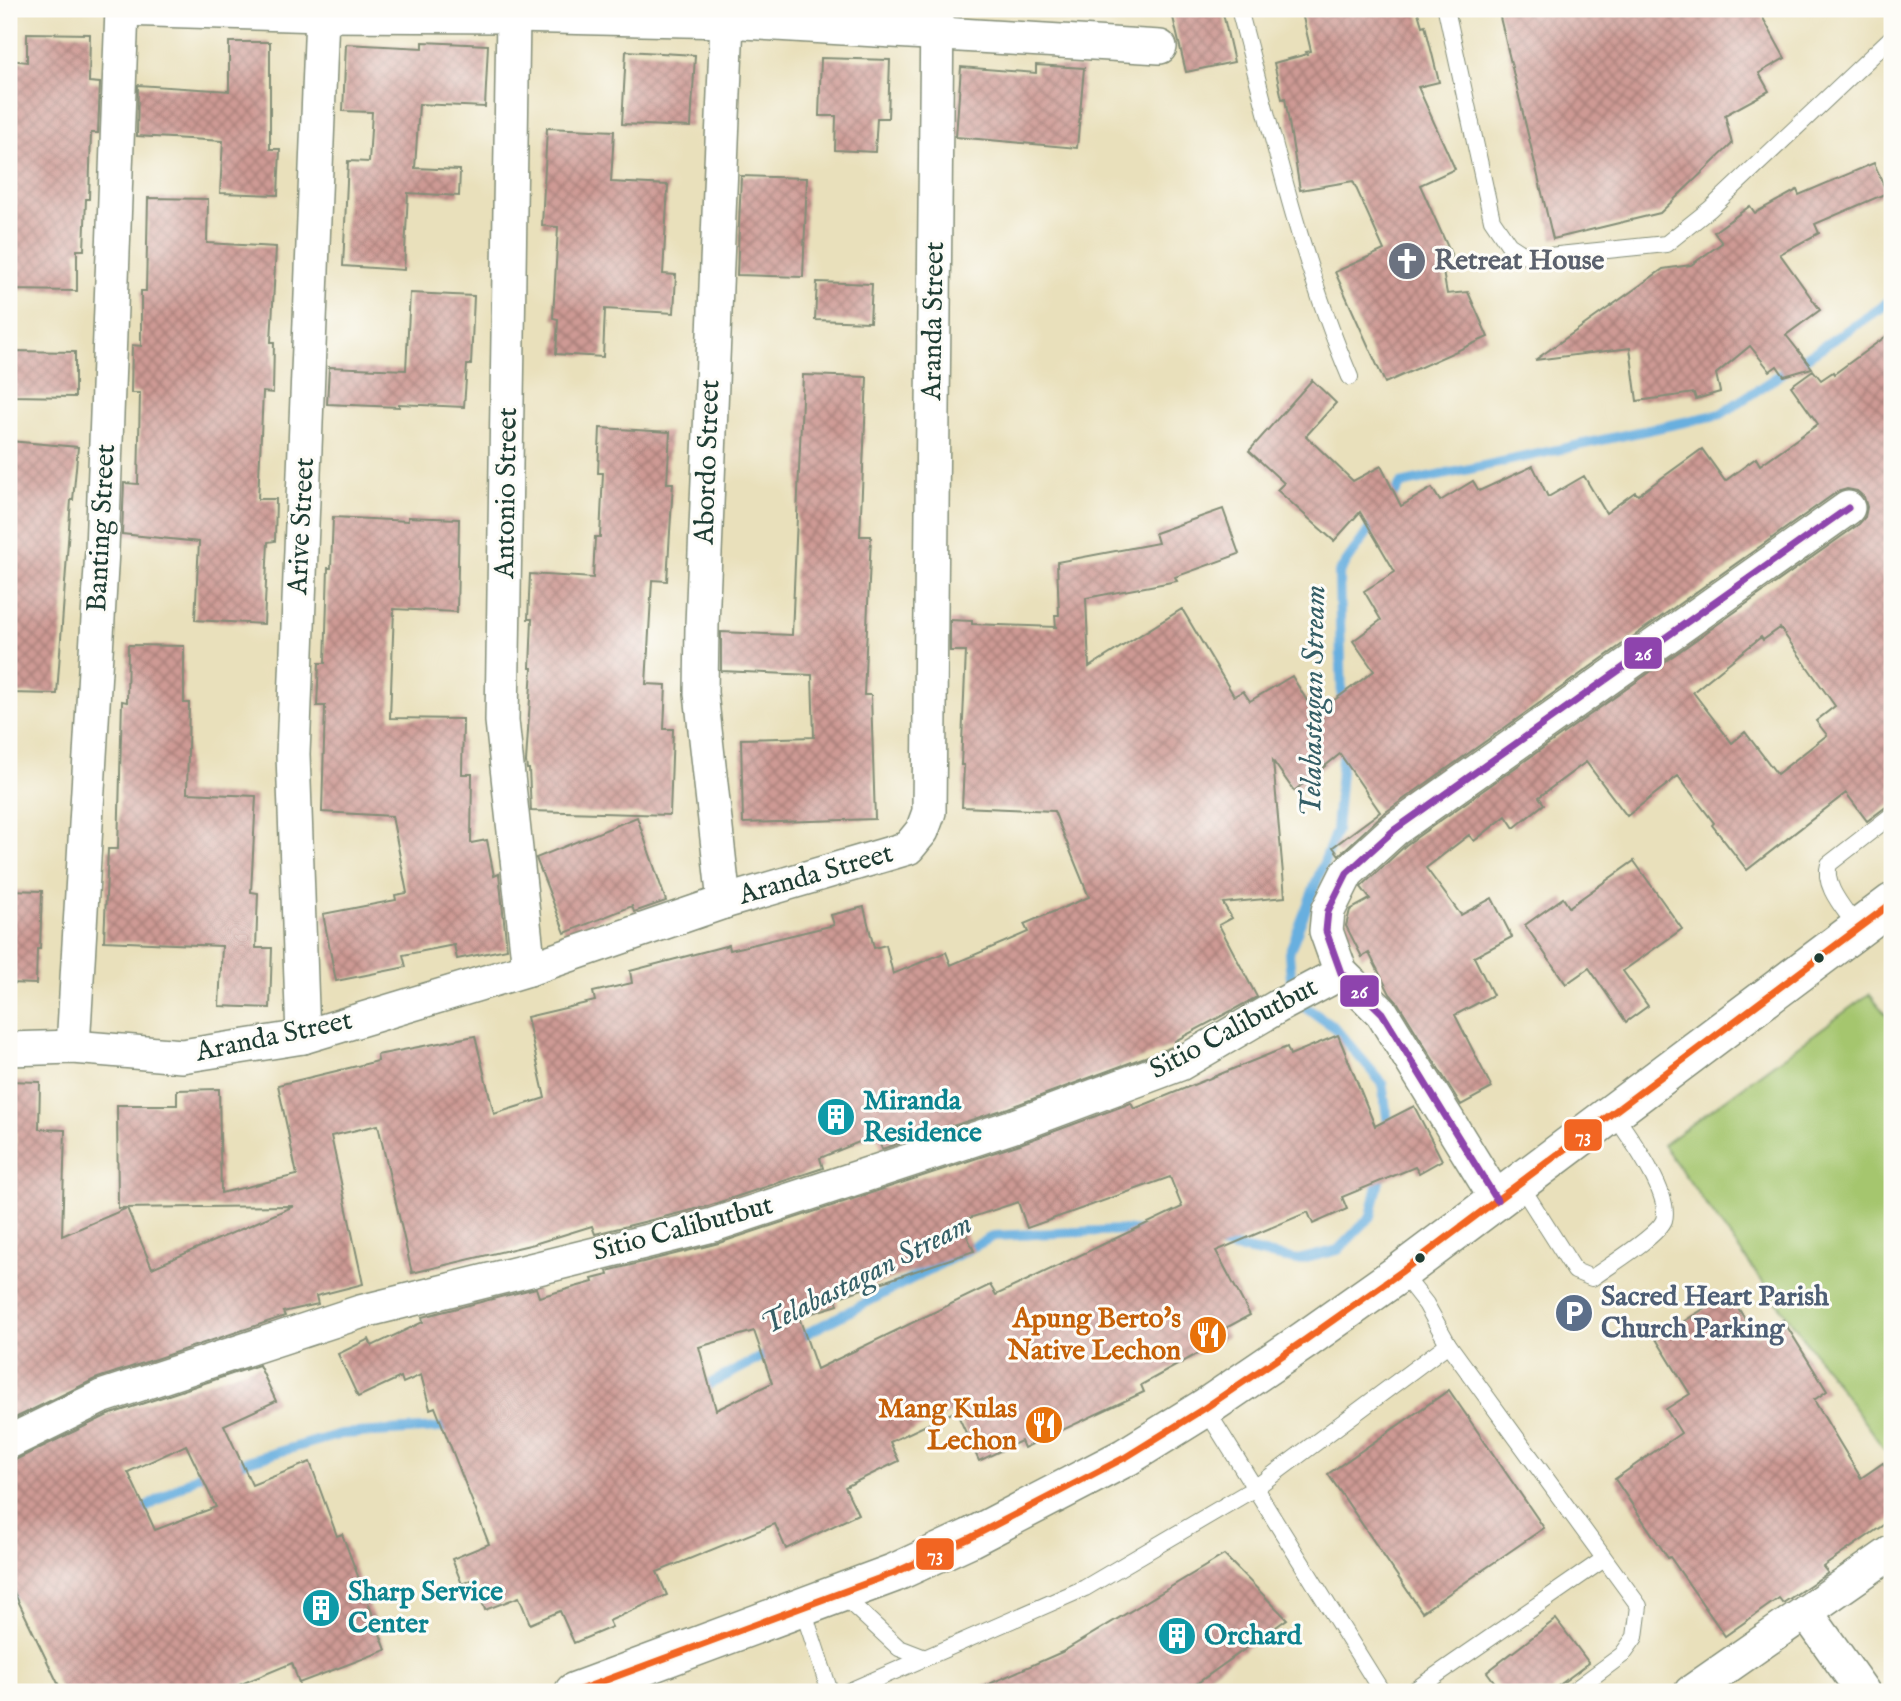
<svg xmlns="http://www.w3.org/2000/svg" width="1901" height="1701" font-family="'IM FELL English',serif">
<defs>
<pattern id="building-cross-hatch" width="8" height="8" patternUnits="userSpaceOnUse" patternTransform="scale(1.75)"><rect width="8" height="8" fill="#ce9a94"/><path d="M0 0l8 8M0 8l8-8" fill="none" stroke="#a77f7a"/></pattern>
</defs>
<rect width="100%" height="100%" fill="#fdfcf7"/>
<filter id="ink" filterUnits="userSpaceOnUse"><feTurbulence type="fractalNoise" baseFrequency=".0143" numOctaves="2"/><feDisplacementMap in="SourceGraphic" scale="14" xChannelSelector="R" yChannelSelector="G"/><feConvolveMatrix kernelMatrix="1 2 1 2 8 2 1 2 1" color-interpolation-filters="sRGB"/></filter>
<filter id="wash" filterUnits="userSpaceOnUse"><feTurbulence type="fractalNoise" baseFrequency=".00686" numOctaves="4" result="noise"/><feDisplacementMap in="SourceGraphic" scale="28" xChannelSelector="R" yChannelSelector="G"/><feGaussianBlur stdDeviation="1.57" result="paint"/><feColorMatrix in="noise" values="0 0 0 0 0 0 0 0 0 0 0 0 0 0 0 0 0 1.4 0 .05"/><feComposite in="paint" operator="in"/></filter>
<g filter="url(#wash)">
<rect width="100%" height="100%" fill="#e9e0bb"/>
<path fill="#a5c66e" stroke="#628251" stroke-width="2" d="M1869,994L1892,1022V1460L1663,1145Z"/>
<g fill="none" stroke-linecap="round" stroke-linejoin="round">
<g stroke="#68afdf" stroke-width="10">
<path d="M1389,502L1401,484L1721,414L1881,308L1892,298"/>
<path d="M1342,707L1339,573L1376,520"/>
<path d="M1292,991L1289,953L1336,831L1343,746"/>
<path d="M1299,1003L1333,1026L1382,1083L1389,1130"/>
<path d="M1214,1244L1298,1260L1338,1250L1371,1216L1381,1172"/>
<path d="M796,1339L994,1236L1122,1230L1144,1232"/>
<path d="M700,1389L773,1351"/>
<path d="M230,1466L341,1434L455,1427"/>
<path d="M134,1515L199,1475L212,1471"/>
<path d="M9,1597L24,1586"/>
</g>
</g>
<g id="blocks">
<g fill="url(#building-cross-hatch)" fill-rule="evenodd">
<path d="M1171,9H1222L1234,62L1186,72Z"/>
<path d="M1301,9H1417L1422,26L1425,25L1439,82L1418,87L1455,169L1420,185L1455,263L1442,266L1447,294L1468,292L1488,337L1385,383L1335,272L1384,250L1353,181L1300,190L1285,98L1282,99L1274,63L1307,54L1306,52L1311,51Z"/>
<path d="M1498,9H1758L1785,58L1759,73L1769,91L1725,115L1732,144L1660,213L1553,239Z"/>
<path d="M27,33L90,34L89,82L100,83L98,133H91L89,199H86L84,250H77V291L9,290V60L27,62Z"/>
<path d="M229,42H270V149H280L278,195L220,193L223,141L137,136L138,85L229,91Z"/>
<path d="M423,42L488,45L485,107L419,104L415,168L460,170L459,196L408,193L404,270L343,266L348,161L369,162L372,112L343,111L346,44L423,48Z"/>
<path d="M626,51L695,55L691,127L622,124Z"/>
<path d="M821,58L890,60L888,118H877L875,152L835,150L836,116H819Z"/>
<path d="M1036,65L1084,68L1077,148L956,137L961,67L1036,73Z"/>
<path d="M547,128L614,131L611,182L668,185L663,274L676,275L674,313L605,309L603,357L556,354L558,319L553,318L558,227L542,226Z"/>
<path d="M1874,163L1887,193L1815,224L1819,233L1780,254L1820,310L1786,335L1812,368L1784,376L1777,366L1770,371L1750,346L1716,374L1720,392L1696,399L1694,393L1637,401L1630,348L1535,360L1663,269L1691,265L1722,243L1714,232L1750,206L1755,213L1797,190L1799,195Z"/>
<path d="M741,176L807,178L803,277L737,275Z"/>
<path d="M148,198L208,199L207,243L276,247L271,342H274L273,393L263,392L258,499H276L275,541L268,542L264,624L195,620L199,542L122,534L124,483L138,484L140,393H131L132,345L141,346V291H146Z"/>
<path d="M817,282L872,284L870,322L815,320Z"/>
<path d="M410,293L474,296L471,365H467L464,407L399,404V407L327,404L329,367L406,370Z"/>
<path d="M1892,332V805L1886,807L1867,821L1846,793L1747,870L1712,825L1714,823L1678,776L1627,816L1586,762L1539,797L1544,804L1514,828L1506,816L1474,841L1469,835L1426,868L1461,915L1492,898L1512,937L1474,957L1493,995L1455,1015L1492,1088L1461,1105L1398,1003L1390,994L1369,953L1362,957L1346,926L1350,910L1370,899L1361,887L1363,885L1406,845L1859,524L1865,517L1867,507L1864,497L1857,491L1847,489L1837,492L1383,814L1339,855L1333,847L1380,812L1340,754L1294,791L1273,761L1285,897L1223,903L1232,918L1219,925L1257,997L1175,1041L1176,1044L1172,1047L1008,1108L882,1149L876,1135L820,1158L823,1168L708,1206L595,1234L592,1226L534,1244L412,1273L378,1125L331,1136L363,1284L316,1296L318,1304L283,1312L285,1316L95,1379L9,1421V1312L16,1131H9V1081L40,1082L39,1129L65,1130L62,1236L127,1208L152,1268L294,1206L118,1208L117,1105H177V1090L219,1089L221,1193L297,1175L278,1085L378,1061L377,1055L475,1036L494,1114L545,1098L527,1017L595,1001L593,992L632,983L630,971L729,945L730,950L834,925L831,915L864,907L874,948L886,945L893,974L946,952L951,965L1028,932L1024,924L1089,897L1054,811L962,807L964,765H961L966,651H950V620L972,621V624L1056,627L1055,615H1059L1057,562L1158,543L1155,533L1223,509L1239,554L1175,577L1177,581L1086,598L1089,667L1182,609L1234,696L1243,691L1250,701L1292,676L1315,714L1374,671L1353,641L1381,620L1364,591L1395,572L1360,512L1334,541L1277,490L1284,483L1249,451L1312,380L1336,403L1306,436L1353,481L1381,466L1401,506L1432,488L1440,501L1473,481L1479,491L1533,466L1548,497L1584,476L1606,513L1635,492L1638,495L1702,449L1725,481L1756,458L1760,465L1818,424L1791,386L1813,370L1821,380L1833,372L1834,374ZM1780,628L1835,706L1816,721L1827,735L1777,774L1745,732L1732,743L1693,692L1761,637L1763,640Z"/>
<path d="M9,351L75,352V397L9,396Z"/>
<path d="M803,375L867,377L860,536H871L864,695H871L875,819L743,823L741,739L814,737L812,675L721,671V632L792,635Z"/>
<path d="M600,428L670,432L667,483H673L667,581L652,580L646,684L666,685L664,729H673L670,815L531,811L529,769H527L526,762L532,668H530L532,619H528L530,574L593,578L595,537H600L603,473H598Z"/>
<path d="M9,441L78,447L73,500H71L57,694L9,693Z"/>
<path d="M333,517L408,521V517L459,519L457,612L394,609L390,718L463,719L462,774H472L471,843L487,840L494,876L499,874L507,949L457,959L454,945L403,955L406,967L336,981L323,914L396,900L395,895L407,893L392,816L322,812L325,706H317L319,663H325L328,568H331Z"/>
<path d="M128,645L184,646V703H189L187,793L256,796L251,892L258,893L256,948H272L270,1008L219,1006L222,946L104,941L108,849H118L122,701L127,702Z"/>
<path d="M637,817L666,901L634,912L632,906L565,933L536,858Z"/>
<path d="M1634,861L1682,929L1623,971L1648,1006L1626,1022L1589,968L1566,984L1525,925L1563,898L1569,907Z"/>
<path d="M9,890L42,891L40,949H37L36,984L9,983Z"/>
<path d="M1338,1035L1375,1126L1414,1106L1442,1160L1419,1173L1415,1167L1342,1197L1347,1209L1313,1224L1308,1212L1216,1251L1250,1315L1224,1329L1228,1337L1141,1385L1144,1392L1024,1448L1021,1441L979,1461L956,1411L890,1442L899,1461L845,1487L858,1514L786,1549L775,1524L657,1572L667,1595L609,1621L612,1627L574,1643L560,1611L530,1624L519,1597L485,1610L474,1579L462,1584L452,1559L489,1544L435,1407L430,1409L421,1375L403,1383L401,1377L358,1397L338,1354L369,1339L372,1346L423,1322L422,1317L536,1288L539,1297L593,1282L592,1279L608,1275L607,1271L719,1243L1020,1144L1131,1103L1134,1109L1287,1047L1290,1055ZM1170,1177L1182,1207L996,1295L990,1285L817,1369L799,1317L838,1305L836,1298L974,1251L960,1221L1018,1202L1027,1228ZM754,1331L772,1383L716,1410L699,1347Z"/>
<path d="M1729,1293L1756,1337L1783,1320L1827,1391L1814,1400L1861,1478L1883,1463L1892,1477V1519L1823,1567L1828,1573L1783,1603L1779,1598L1725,1636L1670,1557L1668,1558L1615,1479L1681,1433L1666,1409L1690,1394L1656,1339Z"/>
<path d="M259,1365L276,1401L224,1425L252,1485L310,1462L337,1536L342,1534L386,1650L299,1683L292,1663L222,1692H62L9,1582V1461L17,1459L108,1415ZM186,1445L216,1507L155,1530L128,1472Z"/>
<path d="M1449,1390L1544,1528L1422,1612L1328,1474Z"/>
<path d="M1224,1555L1287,1619L1185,1692H971L1062,1652Z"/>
<path d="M1556,1619L1589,1663L1550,1692H1502L1487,1672Z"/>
</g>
</g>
</g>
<g filter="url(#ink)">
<use href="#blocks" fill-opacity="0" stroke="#848e78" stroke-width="2"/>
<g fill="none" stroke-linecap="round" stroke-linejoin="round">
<defs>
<g id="service">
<path d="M1239,9C1272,132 1300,259 1350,377"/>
<path d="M1446,9L1492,220L1509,245L1529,258L1666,244L1710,209L1892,37"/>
<path d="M1858,929C1846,910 1822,887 1829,864L1892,815"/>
<path d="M1519,1183L1575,1271L1592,1278C1607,1267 1658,1236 1664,1220C1672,1194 1628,1135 1613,1113"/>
<path d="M1401,1272L1426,1304L1448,1344L1639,1606L1635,1637L1622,1655L1572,1692"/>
<path d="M1205,1408L1382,1692"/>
<path d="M842,1595L899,1648L925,1658"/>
<path d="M802,1607L830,1692"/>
<path d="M847,1692L1085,1588L1255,1488L1448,1344"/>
<path d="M1412,1692L1604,1559"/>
</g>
<g id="minor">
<path d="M120,9L322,15L513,16L727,21L1160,47"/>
<path d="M513,16L502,721L529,969"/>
<path d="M724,902L701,693L702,625L727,21"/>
<path d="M303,1037L293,754L322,15"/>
<path d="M73,1047L102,550L122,9"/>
<path d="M9,1049L73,1047L182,1056L303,1037L529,969L724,902L908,848L922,831L929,812L937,9"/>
<path d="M1497,1200L1382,1013L1341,973L1326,931L1328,911L1347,873L1394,830L1848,508"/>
<path d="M9,1442L101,1397L360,1312L713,1225L1014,1126L1180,1064L1277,1007L1341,973"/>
<path d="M1806,1612L1863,1692"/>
<path d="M1691,1692L1892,1552"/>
</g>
<path id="trunk" d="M574,1692L894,1573L970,1538L1126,1457L1205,1408L1305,1340L1401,1272L1892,903"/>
</defs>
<use href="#service" stroke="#848e78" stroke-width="18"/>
<use href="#minor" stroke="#848e78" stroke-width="36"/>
<use href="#trunk" stroke="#848e78" stroke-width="41"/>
<use href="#service" stroke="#fff" stroke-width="16"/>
<use href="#minor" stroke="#fff" stroke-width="33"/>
<use href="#trunk" stroke="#fff" stroke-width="38"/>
<defs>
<path id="bus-1" d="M574,1692L894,1573L970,1538L1126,1457L1205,1408L1305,1340L1401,1272L1892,903"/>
<path id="bus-2" d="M1497,1200L1382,1013L1341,973L1326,931L1328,911L1347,873L1394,830L1848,508"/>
</defs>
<use href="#bus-1" stroke="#fdfcf7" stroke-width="12"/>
<use href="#bus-2" stroke="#fdfcf7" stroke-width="12"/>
<use href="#bus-1" stroke="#f26522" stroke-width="7"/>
<use href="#bus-2" stroke="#8e44ad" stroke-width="7"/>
</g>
</g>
<defs>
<symbol id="church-disc" viewBox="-11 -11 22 22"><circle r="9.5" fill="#6b7280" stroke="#fdfcf7"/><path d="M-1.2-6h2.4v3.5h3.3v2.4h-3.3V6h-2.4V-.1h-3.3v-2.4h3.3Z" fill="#fff"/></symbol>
<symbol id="building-disc" viewBox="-11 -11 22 22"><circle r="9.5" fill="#0f9aa8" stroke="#fdfcf7"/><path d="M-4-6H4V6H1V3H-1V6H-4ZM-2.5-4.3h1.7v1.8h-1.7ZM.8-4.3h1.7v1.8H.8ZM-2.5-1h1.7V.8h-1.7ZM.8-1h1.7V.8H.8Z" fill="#fff"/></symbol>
<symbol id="parking-disc" viewBox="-11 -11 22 22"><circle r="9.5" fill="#5c6f8a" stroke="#fdfcf7"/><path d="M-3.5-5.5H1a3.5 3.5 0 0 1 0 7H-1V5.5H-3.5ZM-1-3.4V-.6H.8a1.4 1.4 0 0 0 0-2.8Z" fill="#fff"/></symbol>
<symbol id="restaurant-disc" viewBox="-11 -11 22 22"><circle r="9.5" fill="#e8710a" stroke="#fdfcf7"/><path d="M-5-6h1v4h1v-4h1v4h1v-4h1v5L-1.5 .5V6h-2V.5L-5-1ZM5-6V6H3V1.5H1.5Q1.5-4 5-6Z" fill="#fff"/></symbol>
</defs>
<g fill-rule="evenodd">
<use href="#church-disc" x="1385" y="239" width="44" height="44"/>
<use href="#building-disc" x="814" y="1095" width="44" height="44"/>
<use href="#parking-disc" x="1552" y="1291" width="44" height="44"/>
<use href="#restaurant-disc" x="1186" y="1313" width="44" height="44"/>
<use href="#restaurant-disc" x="1022" y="1403" width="44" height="44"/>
<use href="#building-disc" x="299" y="1586" width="44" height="44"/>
<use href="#building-disc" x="1155" y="1614" width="44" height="44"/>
</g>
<g fill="#1f3d34" stroke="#fdfcf7" stroke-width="2.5">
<circle cx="1819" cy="958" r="6"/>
<circle cx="1420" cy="1258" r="6"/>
</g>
<g text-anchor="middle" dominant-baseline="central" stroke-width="6" stroke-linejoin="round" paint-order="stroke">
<g font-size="28" font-weight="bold" fill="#5b616d" stroke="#fdfcf7" text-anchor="start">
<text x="1434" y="261">Retreat House</text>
</g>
<g font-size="28" fill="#1f3d34" stroke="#fdfcf7">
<text transform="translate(934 321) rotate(-89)">Aranda Street</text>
<text transform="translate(708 462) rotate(-88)">Abordo Street</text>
<text transform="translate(507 493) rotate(-89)">Antonio Street</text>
<text transform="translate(302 526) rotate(-87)">Arive Street</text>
<text transform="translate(102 528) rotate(-87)">Banting Street</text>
<text transform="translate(816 875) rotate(-16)">Aranda Street</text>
<text transform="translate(1234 1029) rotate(-28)">Sitio Calibutbut</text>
<text transform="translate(274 1037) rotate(-12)">Aranda Street</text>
<text transform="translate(683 1229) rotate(-15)">Sitio Calibutbut</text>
</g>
<g font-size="28" font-weight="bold" fill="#0d838f" stroke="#fdfcf7" text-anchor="start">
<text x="863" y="1101">Miranda<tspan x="863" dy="32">Residence</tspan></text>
<text x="348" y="1592">Sharp Service<tspan x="348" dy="32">Center</tspan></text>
<text x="1204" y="1636">Orchard</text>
</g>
<g font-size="28" font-weight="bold" fill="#4e5e75" stroke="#fdfcf7" text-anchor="start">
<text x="1601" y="1297">Sacred Heart Parish<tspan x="1601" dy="32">Church Parking</tspan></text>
</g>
<g font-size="28" font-weight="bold" fill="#c56008" stroke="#fdfcf7" text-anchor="end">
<text x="1181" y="1319">Apung Berto's<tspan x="1181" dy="32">Native Lechon</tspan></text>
<text x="1017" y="1409">Mang Kulas<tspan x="1017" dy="32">Lechon</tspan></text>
</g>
<g font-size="30" font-style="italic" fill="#355f67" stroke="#fdfcf7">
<text transform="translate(1314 701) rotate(-89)">Telabastagan Stream</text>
<text transform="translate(867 1275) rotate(-27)">Telabastagan Stream</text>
</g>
</g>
<g stroke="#fdfcf7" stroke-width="2.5">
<rect x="1623" y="636" width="40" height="34" rx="7" fill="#8e44ad"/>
<rect x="1339" y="974" width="41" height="34" rx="7" fill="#8e44ad"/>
<rect x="1563" y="1118" width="40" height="34" rx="7" fill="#f26522"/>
<rect x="915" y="1537" width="40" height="34" rx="7" fill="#f26522"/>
</g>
<g font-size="19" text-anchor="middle" font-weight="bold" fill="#fff">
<text x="1643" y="660">26</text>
<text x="1359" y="998">26</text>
<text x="1583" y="1142">73</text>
<text x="935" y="1561">73</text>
</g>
<rect width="1901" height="1701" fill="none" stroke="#fdfcf7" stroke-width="35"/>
</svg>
